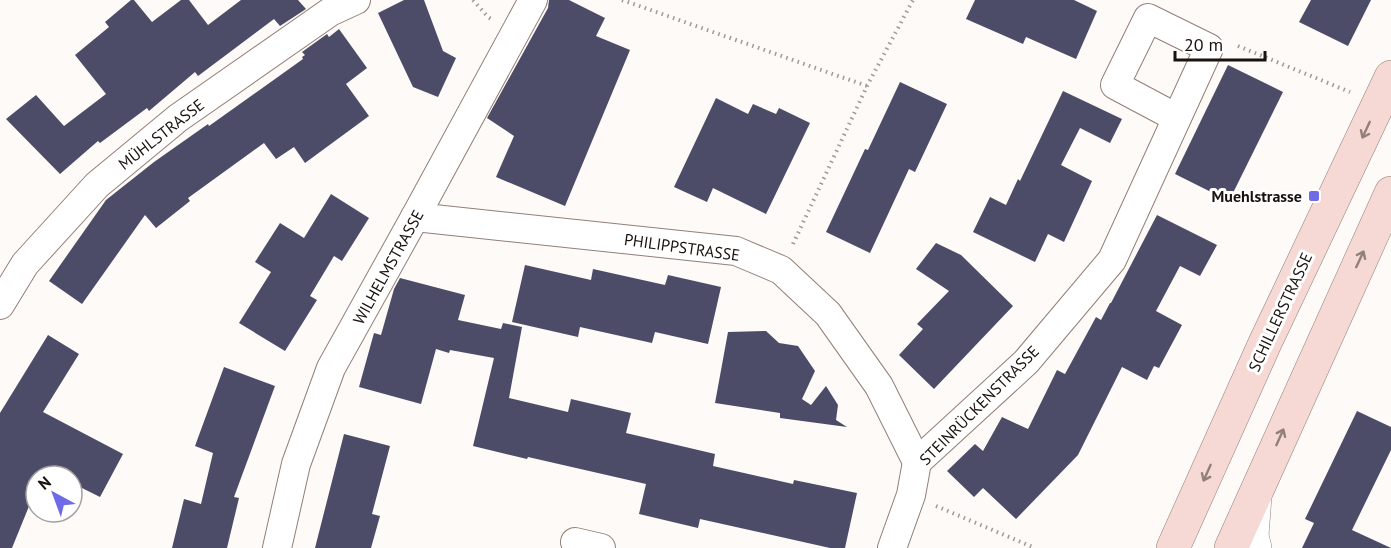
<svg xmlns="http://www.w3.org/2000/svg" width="1391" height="548" font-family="'PT Sans',sans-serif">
<rect width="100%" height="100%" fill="#fefaf8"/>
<g fill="#4c4c68">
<path d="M131,0H134L152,22L181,0H189L208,25L241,0H298L306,9L280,26L274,19L198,76L195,72L149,111L147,108L100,143L98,141L60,174L6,119L36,95L64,126L106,94L75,55L109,27L105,22Z"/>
<path d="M404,0H424L443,51L456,58L438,97L413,87L378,13Z"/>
<path d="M549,0H569L605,18L596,36L630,50L565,206L496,177L514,136L487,118L548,8Z"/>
<path d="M975,0H1074L1097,11L1076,59L1026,37L1023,44L966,19Z"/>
<path d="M1311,0H1371L1348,46L1299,22Z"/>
<path d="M339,29L367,68L346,84L369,116L305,163L294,147L276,159L264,143L188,198L190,201L156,228L145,215L82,304L49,281L106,200L154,162L208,124L209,126L303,59L302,57L305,55L302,52L327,34L329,37Z"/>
<path d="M1228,65L1283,92L1229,201L1175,174Z"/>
<path d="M900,82L947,104L915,172L909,169L870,253L826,232L865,149L868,150Z"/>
<path d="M1063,91L1122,119L1110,143L1080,128L1061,165L1092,181L1064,242L1048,234L1035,262L973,232L990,197L1006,205L1018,179L1020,181Z"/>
<path d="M716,98L748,114L753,104L776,114L779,108L810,123L766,214L713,188L707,202L674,187Z"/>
<path d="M331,194L369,218L342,261L334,256L310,296L317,300L285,351L239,323L271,272L255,262L280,223L304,238Z"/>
<path d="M1157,215L1217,245L1200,276L1180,266L1156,311L1182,325L1159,368L1154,366L1147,380L1122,367L1078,455L1016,519L983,488L974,497L947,471L975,444L983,451L1002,417L1028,429L1057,370L1065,374L1096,317L1101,320L1110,303H1111Z"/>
<path d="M936,243L961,255L1013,306L934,389L899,355L923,329L917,324L949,291L916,269Z"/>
<path d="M525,265L591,280L593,269L665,285L668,275L721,287L708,344L655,332L652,343L580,327L578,337L512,322Z"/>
<path d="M400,278L465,295L458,320L501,329L503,323L522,327L509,398L568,412L571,399L631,413L626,433L715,454L713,466L793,484L794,480L857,493L845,548H830L700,519L698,528L639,514L646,484L528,457L527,459L473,446L494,358L450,350L449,353L436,349L421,404L359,387L374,333L381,335L394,289Z"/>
<path d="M766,331L779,343L798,346L815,371L802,399L811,405L826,386L838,405L836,420L847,427L780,418V413L715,403L728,332Z"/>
<path d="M48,335L79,354L43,412L123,454L100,497L72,483V476H59L45,468L41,476H36V489L12,548H0V413Z"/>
<path d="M224,367L275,386L234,497L239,498L227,548H172L184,499L201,504L213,453L195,446Z"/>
<path d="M1357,411L1391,427V450L1352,530L1391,548H1302L1314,523L1305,519Z"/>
<path d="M344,434L390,446L372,514L380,516L371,548H315Z"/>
</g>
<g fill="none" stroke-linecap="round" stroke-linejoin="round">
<defs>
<g id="minor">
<path d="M415,217L736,251L781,270L828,314L879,386L917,462"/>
<path d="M0,305L25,264L97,185L178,118L330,12L356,0"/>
<path d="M575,542L601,548"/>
<path d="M277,548L296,464L331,368L415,217L533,0"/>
<path d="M892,548L911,495L917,462L1026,362L1112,260L1209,48L1148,18L1115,85L1177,118"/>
</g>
<path id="tertiary" d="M1255,548L1252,536L1255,496"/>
<g id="secondary">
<path d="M1173,548L1265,343L1391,77"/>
<path d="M1231,548L1391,193"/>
</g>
</defs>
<use href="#minor" stroke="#927f77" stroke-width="30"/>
<use href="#tertiary" stroke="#927f77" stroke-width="34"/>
<use href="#secondary" stroke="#927f77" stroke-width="34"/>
<g stroke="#9f9997" stroke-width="4" stroke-dasharray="1.5 4.5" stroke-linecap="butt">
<path d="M473,0L488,17L491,19"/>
<path d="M622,0L867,86"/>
<path d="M1238,46L1350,92"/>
<path d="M793,244L867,86L913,0"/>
<path d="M936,506L1035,548"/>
</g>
<use href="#minor" stroke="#fff" stroke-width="28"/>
<use href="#tertiary" stroke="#fff" stroke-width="33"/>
<use href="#secondary" stroke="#f6d9d4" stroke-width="33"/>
</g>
<defs><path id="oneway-shaft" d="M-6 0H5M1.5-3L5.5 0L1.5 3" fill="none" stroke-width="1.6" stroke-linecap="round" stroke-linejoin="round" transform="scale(1.5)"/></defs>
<g stroke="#937f7b">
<use href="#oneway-shaft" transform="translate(1366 130) rotate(115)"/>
<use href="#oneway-shaft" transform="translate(1360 259) rotate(-65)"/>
<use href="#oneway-shaft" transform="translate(1280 437) rotate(-66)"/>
<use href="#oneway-shaft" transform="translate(1207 473) rotate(114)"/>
</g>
<rect fill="#6f6ae5" stroke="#fff" stroke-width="2" x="1308" y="190" width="12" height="12" rx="3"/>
<g text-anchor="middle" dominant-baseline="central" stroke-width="6" stroke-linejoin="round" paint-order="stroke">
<g font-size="16" fill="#19120f" stroke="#fff">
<text transform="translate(161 134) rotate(-38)">MÜHLSTRASSE</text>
<text transform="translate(682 247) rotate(8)">PHILIPPSTRASSE</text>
<text transform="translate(388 267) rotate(-61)">WILHELMSTRASSE</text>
<text transform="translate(1280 312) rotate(-65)">SCHILLERSTRASSE</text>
<text transform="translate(979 405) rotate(-45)">STEINRÜCKENSTRASSE</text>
</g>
<g font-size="16" font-weight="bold" fill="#19120f" stroke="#fff" text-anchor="end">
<text x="1302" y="196">Muehlstrasse</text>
</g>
</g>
<g transform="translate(54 494) rotate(319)"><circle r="28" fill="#ffffff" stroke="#a3a09f" stroke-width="1.5"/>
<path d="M0-4.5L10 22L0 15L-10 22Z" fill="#6f6ae5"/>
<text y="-9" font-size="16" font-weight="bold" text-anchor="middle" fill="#19120f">N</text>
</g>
<path d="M1175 51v9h90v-9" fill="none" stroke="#19120f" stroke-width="3"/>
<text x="1184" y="51" font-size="18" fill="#19120f" stroke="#ffffff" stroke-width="4.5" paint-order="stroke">20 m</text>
</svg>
